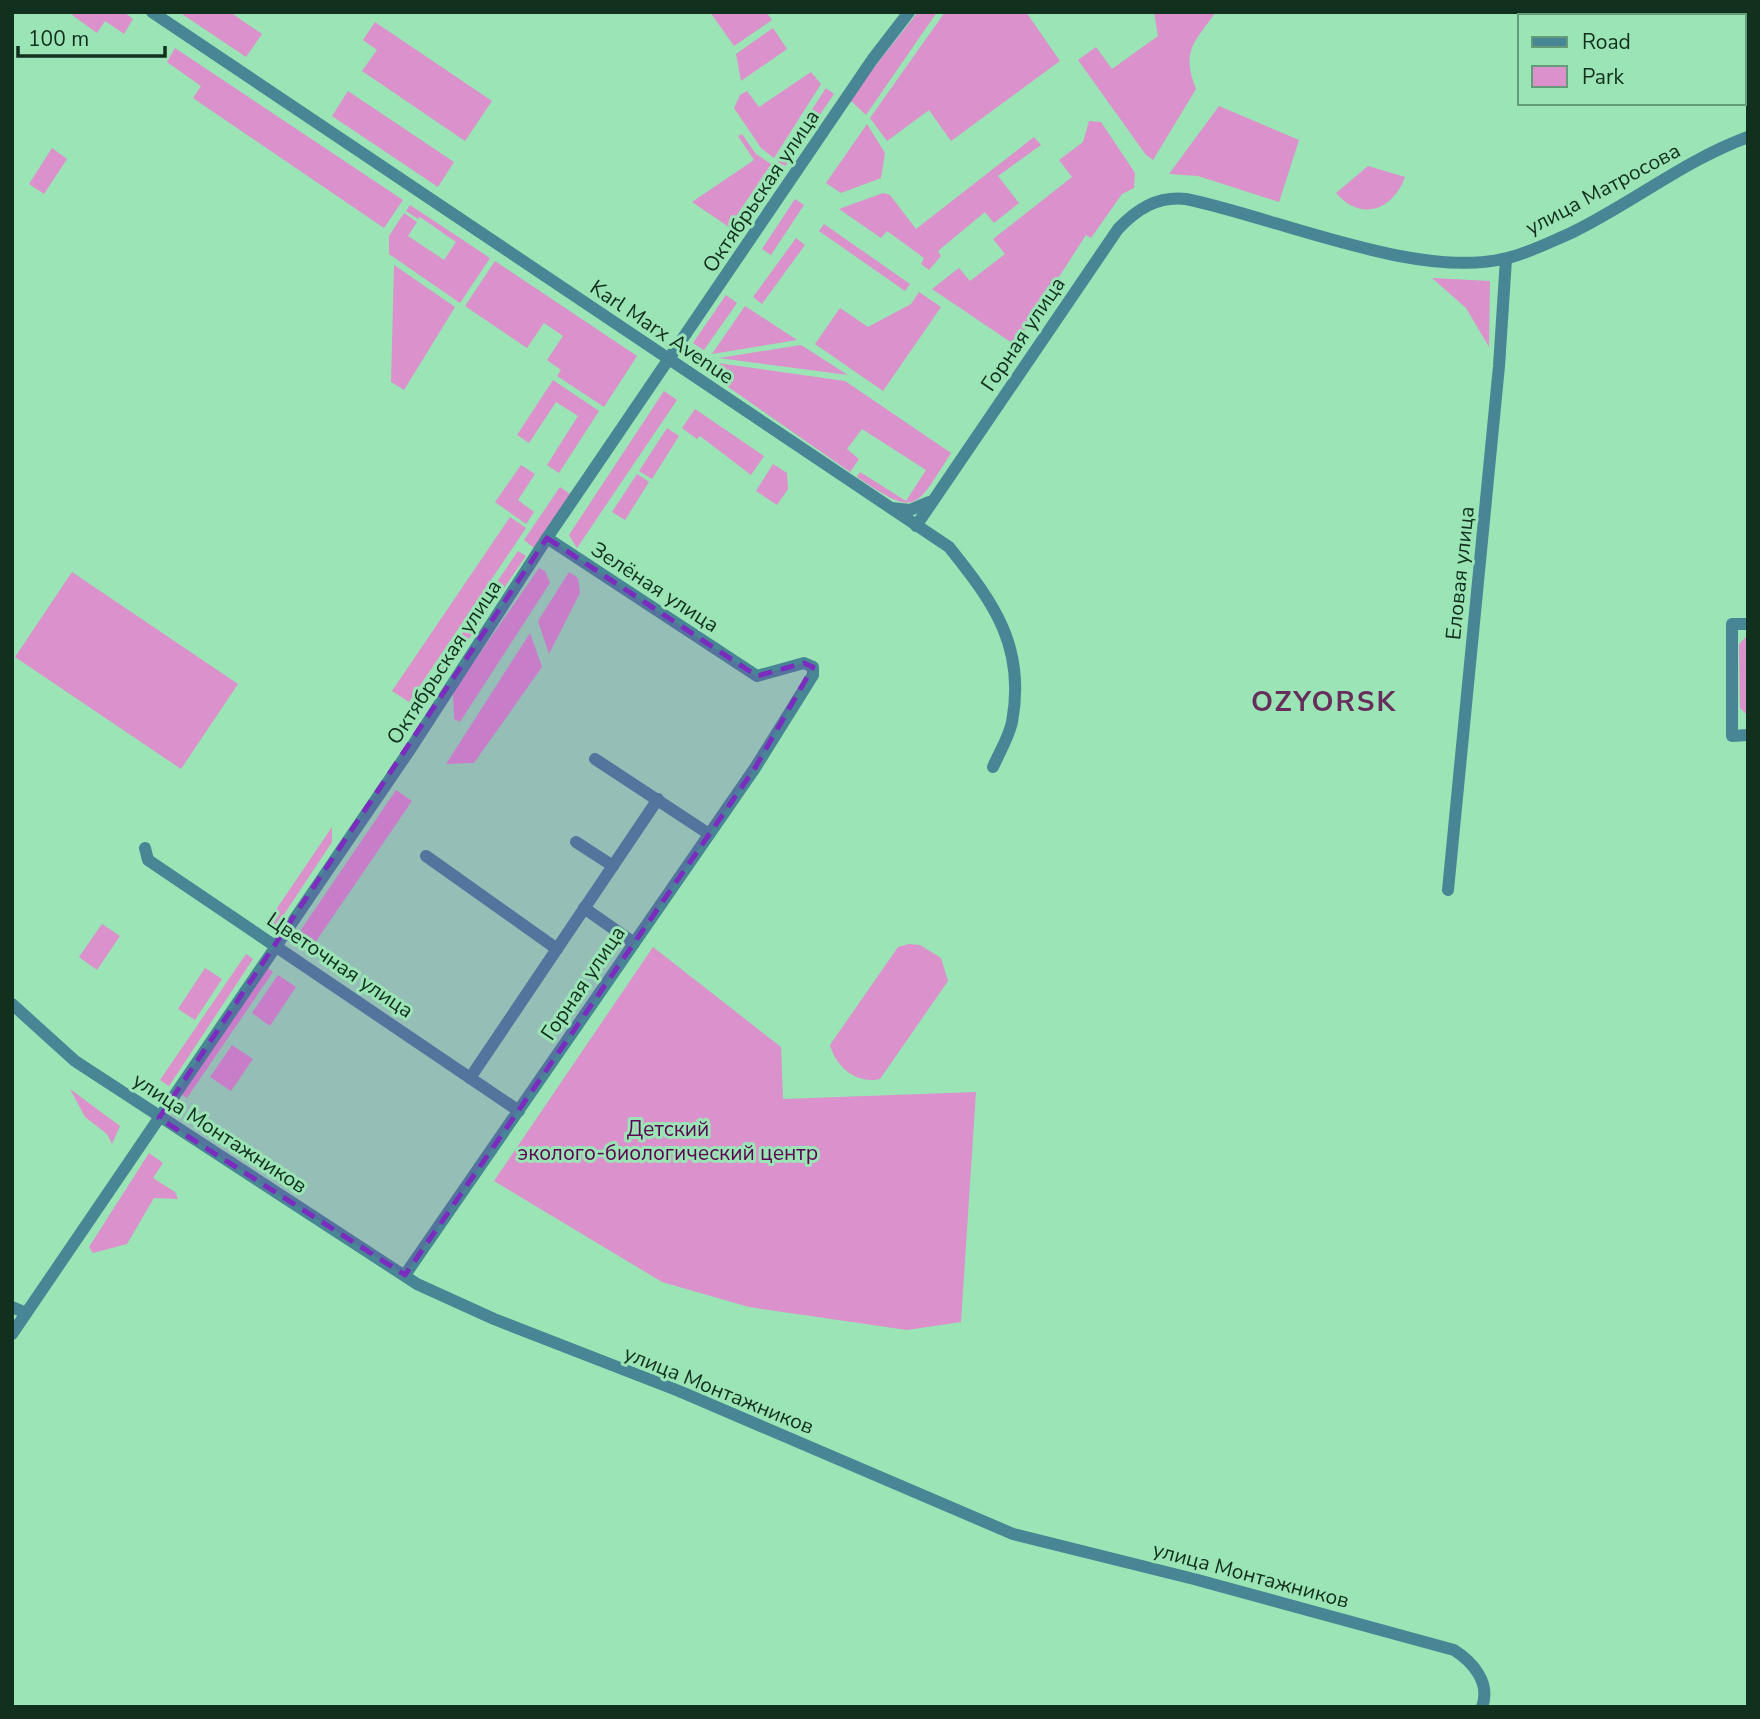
<svg xmlns="http://www.w3.org/2000/svg" width="1760" height="1719" font-family="'Nunito Sans',sans-serif">
<rect width="100%" height="100%" fill="#9be4b5"/>
<g fill="#db91cb">
<path d="M75,12H124L133,19L124,34L105,21L97,33L72,15Z"/>
<path d="M179,12H230L262,34L246,57Z"/>
<path d="M710,12H766L772,20L734,46Z"/>
<path d="M918,12H937L866,115L849,99Z"/>
<path d="M945,12H1026L1060,61L951,141L929,110L887,141L870,118Z"/>
<path d="M1154,12H1216C1194,43 1181,50 1196,89L1153,160L1146,155L1078,60L1096,47L1112,69L1158,36Z"/>
<path d="M375,22L492,101L465,141L362,71L377,50L363,40Z"/>
<path d="M773,28L787,49L741,81L736,54Z"/>
<path d="M175,48L403,200L384,228L193,98L201,86L167,62Z"/>
<path d="M811,72L821,84L774,158L761,148L734,108L740,95L747,91L759,107Z"/>
<path d="M826,88L834,94L785,166L778,162Z"/>
<path d="M348,91L454,162L438,187L332,116Z"/>
<path d="M1219,106L1299,140L1279,202L1198,176L1169,174Z"/>
<path d="M1089,121L1101,122L1135,173L1134,188L1122,194L1091,238L1086,235L1015,345L932,289L959,268L970,281L1005,254L993,239L1072,177L1059,160L1083,142Z"/>
<path d="M867,124L885,153L881,178L841,193L826,183Z"/>
<path d="M742,134L756,154L771,164L729,227L692,202L754,160L738,136Z"/>
<path d="M1034,137L1041,145L998,176L1019,203L994,223L985,212L938,251L941,256L929,270L921,264L924,258L887,231L881,238L839,209L883,193L890,195L916,229Z"/>
<path d="M52,148L67,159L44,194L29,184Z"/>
<path d="M776,166L782,171L739,234L732,230Z"/>
<path d="M1368,166L1405,177C1393,210 1361,222 1336,193Z"/>
<path d="M795,199L804,205L771,255L762,249Z"/>
<path d="M410,205L490,258L460,303L389,254V236L404,213L417,222L408,236L444,260L456,242L420,217L418,219L406,211Z"/>
<path d="M824,224L910,284L905,291L819,231Z"/>
<path d="M796,238L805,245L762,304L753,297Z"/>
<path d="M495,261L637,356L604,407L557,376L561,370L547,360L563,336L544,323L527,348L465,306Z"/>
<path d="M394,265L455,307L404,390L391,382Z"/>
<path d="M1432,278L1490,281L1489,347L1466,308Z"/>
<path d="M919,292L941,307L883,391L815,344L840,308L868,327L911,304Z"/>
<path d="M726,295L737,303L704,350L693,343Z"/>
<path d="M745,306L797,340L712,354Z"/>
<path d="M801,345L848,375L719,358Z"/>
<path d="M710,362L845,381L951,453C914,511 917,517 857,477L860,472L906,501L926,470L862,429L847,449L859,459L850,472L704,370Z"/>
<path d="M553,380L599,411L559,473L547,465L578,416L556,402L529,443L517,435Z"/>
<path d="M664,391L677,400L577,548L569,535Z"/>
<path d="M695,409L764,456L751,475L700,436L697,439L682,428Z"/>
<path d="M667,428L679,436L652,479L639,471Z"/>
<path d="M773,464L787,473L788,489L777,505L756,491Z"/>
<path d="M521,465L535,474L518,500L534,512L526,524L495,502Z"/>
<path d="M637,474L649,482L625,520L612,512Z"/>
<path d="M560,487L570,494L534,548L524,540Z"/>
<path d="M510,517L526,528L409,702L392,691Z"/>
<path d="M518,551L526,556L413,720L407,715Z"/>
<path d="M539,568L545,571L550,583L460,722L454,719L453,692Z"/>
<path d="M72,572L238,684L181,769L15,657Z"/>
<path d="M569,572L578,578L580,593L549,654L538,621Z"/>
<path d="M530,633L542,667L474,763L446,764Z"/>
<path d="M1748,635V716L1740,708L1739,644Z"/>
<path d="M396,790L412,801L310,950L294,940Z"/>
<path d="M332,827V842L275,928L267,923Z"/>
<path d="M102,924L120,936L97,970L79,957Z"/>
<path d="M909,944L920,945L941,958L948,981L880,1079C856,1084 836,1067 830,1045L898,947Z"/>
<path d="M653,947L781,1047L783,1099L976,1092L961,1322L907,1330L749,1307L662,1282L494,1181Z"/>
<path d="M246,954L253,959L169,1086L160,1080Z"/>
<path d="M265,966L273,972L187,1098L179,1093Z"/>
<path d="M205,968L222,979L195,1020L178,1009Z"/>
<path d="M278,975L296,987L270,1026L252,1013Z"/>
<path d="M232,1045L253,1059L231,1091L210,1077Z"/>
<path d="M70,1089L120,1126L112,1144L107,1134L85,1117Z"/>
<path d="M149,1153L163,1163L153,1178L175,1192L178,1199L154,1198L127,1244L93,1253L89,1247Z"/>
</g>
<g fill="none" stroke-linecap="round" stroke-linejoin="round">
<g stroke="#488695" stroke-width="12">
<path d="M152,12L949,547C994,603 1026,647 1012,722C1009,737 999,753 993,767"/>
<path d="M891,508L910,510L929,502"/>
<path d="M916,526L1118,229C1137,209 1157,196 1186,199C1275,217 1419,281 1507,258C1529,253 1550,242 1571,233C1631,204 1685,160 1748,137"/>
<path d="M1748,624H1732V736L1748,735"/>
<path d="M595,759L709,834"/>
<path d="M576,842L613,866"/>
<path d="M145,848L148,860L519,1111"/>
<path d="M426,856L557,949"/>
<path d="M1448,890L1499,366L1506,259"/>
<path d="M584,908L634,943"/>
<path d="M12,1004L75,1061L417,1284L494,1319L679,1391L1013,1534L1194,1579L1454,1650C1473,1662 1491,1683 1482,1707"/>
<path d="M470,1078L658,799"/>
<path d="M405,1275L755,768L813,675V667L804,663L757,676L547,538"/>
<path d="M12,1307L26,1313"/>
<path d="M12,1334L411,748L547,538L872,60L909,12"/>
</g>
</g>
<path fill="#7b2cbf" fill-opacity="0.2" stroke="#7b2cbf" stroke-width="5" stroke-dasharray="14 9" stroke-linejoin="round" d="M547,538L757,676L804,663L813,667L755,768L405,1275L159,1118Z"/>
<g text-anchor="middle" dominant-baseline="central" stroke-width="6" stroke-linejoin="round" paint-order="stroke">
<g font-size="21" fill="#12301e" stroke="#9be4b5">
<text transform="translate(1603 189) rotate(-28)">улица Матросова</text>
<text transform="translate(761 191) rotate(-56)">Октябрьская улица</text>
<text transform="translate(662 332) rotate(34)">Karl Marx Avenue</text>
<text transform="translate(1023 334) rotate(-56)">Горная улица</text>
<text transform="translate(1460 573) rotate(-84)">Еловая улица</text>
<text transform="translate(655 587) rotate(33)">Зелёная улица</text>
<text transform="translate(444 662) rotate(-57)">Октябрьская улица</text>
<text transform="translate(340 965) rotate(34)">Цветочная улица</text>
<text transform="translate(583 983) rotate(-56)">Горная улица</text>
<text transform="translate(220 1133) rotate(33)">улица Монтажников</text>
<text transform="translate(719 1390) rotate(22)">улица Монтажников</text>
<text transform="translate(1251 1575) rotate(15)">улица Монтажников</text>
</g>
<g font-size="21" fill="#5b0050" stroke="#9be4b5">
<text x="668" y="1129">Детский<tspan x="668" dy="24">эколого-биологический центр</tspan></text>
</g>
<g font-size="28" font-weight="bold" letter-spacing="2" fill="#662e5b" stroke="#9be4b5">
<text x="1324" y="702">OZYORSK</text>
</g>
</g>
<rect width="1760" height="1719" fill="none" stroke="#12301e" stroke-width="28"/>
<rect x="1518" y="14" width="228" height="91" fill="#9be4b5" stroke="#649c79" stroke-width="2"/>
<rect x="1532" y="37" width="35" height="10" fill="#488695" stroke="#649c79" stroke-width="2"/>
<text x="1582" y="49" font-size="21" fill="#12301e">Road</text>
<rect x="1532" y="66" width="35" height="21" fill="#db91cb" stroke="#649c79" stroke-width="2"/>
<text x="1582" y="84" font-size="21" fill="#12301e">Park</text>
<path d="M18 46v10h147v-10" fill="none" stroke="#12301e" stroke-width="3.5"/>
<text x="28" y="46" font-size="21" fill="#12301e" stroke="#9be4b5" stroke-width="5" paint-order="stroke">100 m</text>
</svg>
